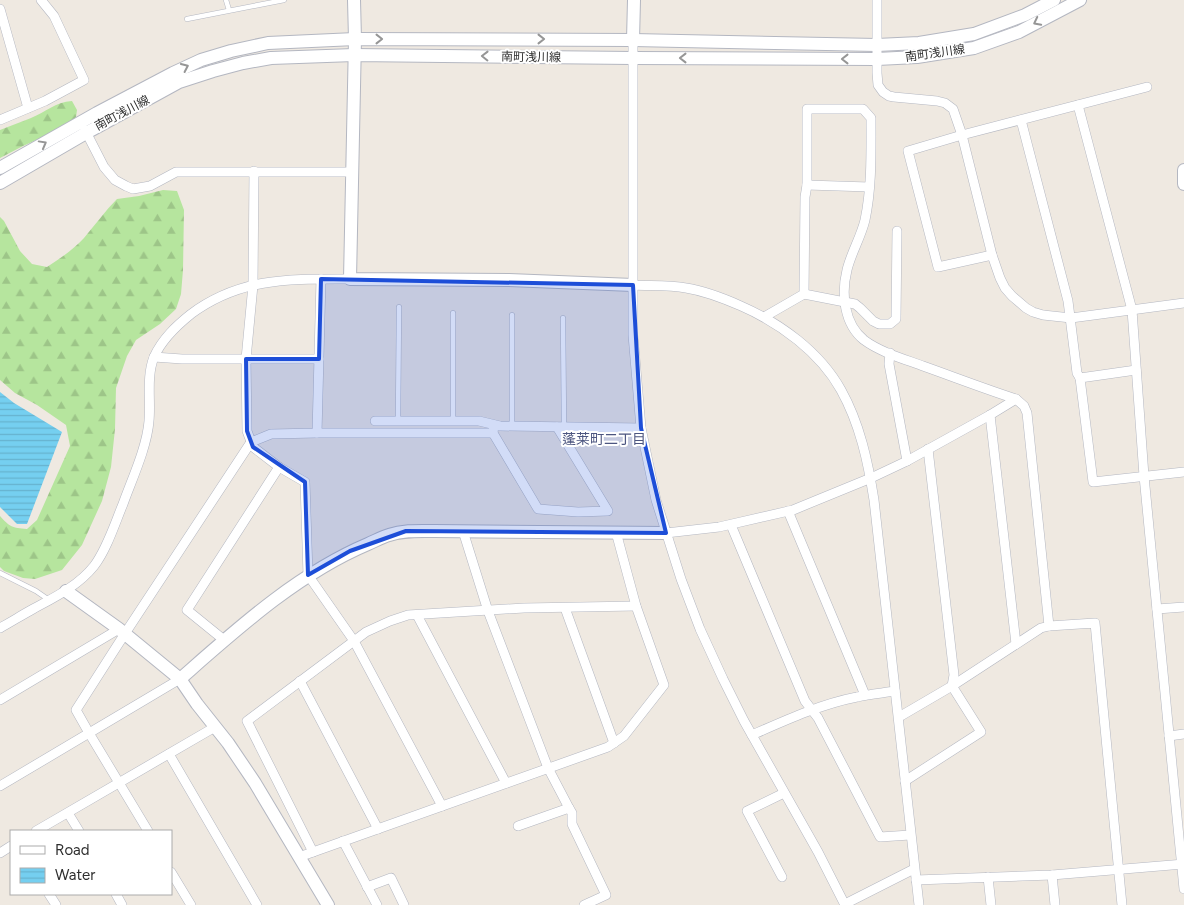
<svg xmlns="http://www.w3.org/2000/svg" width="1184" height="905" font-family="Figtree,'Noto Sans JP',sans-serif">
<defs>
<pattern id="forest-firs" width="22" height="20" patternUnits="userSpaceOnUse" patternTransform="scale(1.25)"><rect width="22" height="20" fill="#b6e59e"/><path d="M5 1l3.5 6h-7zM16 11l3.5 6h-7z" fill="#9dc588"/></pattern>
<pattern id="water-rules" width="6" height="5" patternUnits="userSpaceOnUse" patternTransform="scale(1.25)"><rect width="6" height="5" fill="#75cff0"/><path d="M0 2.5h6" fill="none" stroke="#66b2ce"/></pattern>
</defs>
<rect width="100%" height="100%" fill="#efe9e1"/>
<g fill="url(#forest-firs)">
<path d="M72,101L77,110L76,117L65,127L23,146L0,158V130C10,126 21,122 31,118C46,112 55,102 72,101Z"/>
<path d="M163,190L177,191L184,210L183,270L181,294L176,309L160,324L136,340L127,356L116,388L115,429L111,467L102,501L82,545L62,570L35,579L23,578L4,571L0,567V516C10,527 12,528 27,529L37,520L70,446L66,425L37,405L15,393L0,380V217L4,221L20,251L32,264L47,267C61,258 74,249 84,238C95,225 105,211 117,199L139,196Z"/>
</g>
<path fill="url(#water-rules)" d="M0,392L14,403L62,432L27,524H17L0,507Z"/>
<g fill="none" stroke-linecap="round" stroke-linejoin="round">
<defs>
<g id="lane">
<path d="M226,0L229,10"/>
<path d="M187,19L284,0"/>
<path d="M512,315V427"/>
<path d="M563,318L564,427"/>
<path d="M398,421L399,307"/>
<path d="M453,421V313"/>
<path d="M0,573L36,591L49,600"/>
</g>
<g id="street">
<path d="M877,0V73L878,85L883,92L889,96L894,97L937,101L945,103L953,109L962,135L992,255L1000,278L1005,288L1012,296L1026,308L1033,312L1043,315L1071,318L1184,303"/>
<path d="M0,9L28,108"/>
<path d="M633,40V335L641,428L656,500L681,579L700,629L723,679L744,721L818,852L845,905"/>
<path d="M1078,105L1132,310L1144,476L1184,889"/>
<path d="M0,120L45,101L84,80L54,16L41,0"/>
<path d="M1021,120L1068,301L1077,373L1080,378"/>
<path d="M85,130L104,167L115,180L126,186L133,189L150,186L176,172H352"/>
<path d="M254,171L253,285L246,359L247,431L253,447L279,467L305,482L308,575L354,641L442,806"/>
<path d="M807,185L869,187"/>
<path d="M992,255L938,267L908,151L962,135L1147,87"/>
<path d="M633,285C650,286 669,285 686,288C705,291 723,298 741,306C780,323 820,352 841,390C860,424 868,462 874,500L919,905"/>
<path d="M804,294L855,304L860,308L873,321L879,324H890L896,319L897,231"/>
<path d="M764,317L804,294L805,197L807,185V109H863L871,118C871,152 872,187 865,220C861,237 851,253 847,270C841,294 844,324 864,340C880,352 904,359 923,366C954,377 985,389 1016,399L1024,406L1027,413L1049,626"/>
<path d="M890,353L889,364L907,461"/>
<path d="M154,357L182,359H319"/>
<path d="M1136,370L1080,378L1093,482L1184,472"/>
<path d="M990,415L1016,644"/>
<path d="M375,421H479L500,426L641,428"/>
<path d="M494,425L493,433L538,509L578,512L608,511L557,427"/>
<path d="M317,433H493"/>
<path d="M788,511L865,695"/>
<path d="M731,525L805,701L818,718L880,837L910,835"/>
<path d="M463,531L488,611L548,768L569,808L572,813V824L606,895L584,905"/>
<path d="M666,533L719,527L793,510L871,478L907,461L990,415L1016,399"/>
<path d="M565,608L614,743"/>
<path d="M1157,609L1184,607"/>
<path d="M417,615L506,783"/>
<path d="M0,628C11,622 22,615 33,609C55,597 78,586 94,566C107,549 115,523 123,504C132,479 147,447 149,421C151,400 146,377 154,357C162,339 176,326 191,314C241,277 291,279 350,279"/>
<path d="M224,640L187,610L279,467"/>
<path d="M300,681L378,829"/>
<path d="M0,700L119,629"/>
<path d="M899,717L952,686L1041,628L1049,626L1095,623L1122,905"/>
<path d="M752,735C786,720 821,704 857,697C870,694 883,693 895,691"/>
<path d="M1169,736L1184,734"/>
<path d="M169,754L257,905"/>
<path d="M905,781L981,732L952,686L954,675L928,449"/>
<path d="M0,786L180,679"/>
<path d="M68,813L79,831"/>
<path d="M518,826L569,808"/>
<path d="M36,831L215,727"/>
<path d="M148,831L89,733L76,710L124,635L251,442L271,434L317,433L321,279"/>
<path d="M343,841L377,905"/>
<path d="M313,852L247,721L366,632L390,621L408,615L524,608L636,606"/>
<path d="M0,853L11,846"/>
<path d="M299,857L608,747L624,736L664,685L636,606L616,532"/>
<path d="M171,872L191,905"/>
<path d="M1052,875L1055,905"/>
<path d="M782,877L747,811L784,793"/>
<path d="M988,877L991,905"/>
<path d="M916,880L1052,875L1184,864"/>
<path d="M367,887L391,878L404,905"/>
<path d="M49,894L56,905"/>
<path d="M116,894L122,905"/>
<path d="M845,904L914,869"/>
</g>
<g id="secondary">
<path d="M354,0L355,39L350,279L509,280L633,285"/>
<path d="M633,40L634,0"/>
<path d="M0,168L97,113L173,73L201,60L231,51L268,43L355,39L633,40L877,45L919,43L974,34L1025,15L1054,0"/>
<path d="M1184,170V184"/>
<path d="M0,183L86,133L179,82L213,71L243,63L271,58L354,55L633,58L877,59L917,57L974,48L1019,32L1080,0"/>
<path d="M66,591L119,629L180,679L197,704L228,743L255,783L328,905"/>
<path d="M180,679C237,629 297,574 368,544C375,541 382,537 389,535C404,530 419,531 434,531L666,533"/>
</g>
</defs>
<use href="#lane" stroke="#b4b7c1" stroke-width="5.5"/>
<use href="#street" stroke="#b4b7c1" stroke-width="10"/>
<use href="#secondary" stroke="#b4b7c1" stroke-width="14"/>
<use href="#lane" stroke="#fff" stroke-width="4.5"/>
<use href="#street" stroke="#fff" stroke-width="9"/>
<use href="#secondary" stroke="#fff" stroke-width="12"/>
</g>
<defs><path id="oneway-chevron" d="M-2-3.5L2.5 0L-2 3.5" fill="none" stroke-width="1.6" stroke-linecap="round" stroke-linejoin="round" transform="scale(1.25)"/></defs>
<g stroke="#969696">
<use href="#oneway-chevron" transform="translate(1037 22) rotate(153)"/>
<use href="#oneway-chevron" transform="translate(379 39)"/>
<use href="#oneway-chevron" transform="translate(541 39)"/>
<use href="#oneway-chevron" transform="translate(485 56) rotate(-179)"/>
<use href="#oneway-chevron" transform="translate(683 58) rotate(-180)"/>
<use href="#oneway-chevron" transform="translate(845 59) rotate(-180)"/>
<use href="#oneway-chevron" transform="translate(185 67) rotate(-25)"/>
<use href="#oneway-chevron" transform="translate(43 144) rotate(-29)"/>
</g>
<path fill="#1d4ed8" fill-opacity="0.2" stroke="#1d4ed8" stroke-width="4" stroke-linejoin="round" d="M321,279L633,285L641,428L666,533L406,531L350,551L308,575L305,482L253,447L247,431L246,359H319Z"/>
<g text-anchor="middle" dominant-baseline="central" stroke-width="4" stroke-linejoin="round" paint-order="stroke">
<g font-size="12" fill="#2e2e2e" stroke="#fff">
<text transform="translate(935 53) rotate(-8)">南町浅川線</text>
<text transform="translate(531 57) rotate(1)">南町浅川線</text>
<text transform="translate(122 113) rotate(-28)">南町浅川線</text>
</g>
<g font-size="14" fill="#4d5680" stroke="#fff">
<text x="604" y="439">蓬莱町二丁目</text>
</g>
</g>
<rect x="10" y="830" width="162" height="65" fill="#ffffff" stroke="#ababab"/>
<rect x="20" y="846" width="25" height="8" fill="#ffffff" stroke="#ababab"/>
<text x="55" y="855" font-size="15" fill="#2e2e2e">Road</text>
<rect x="20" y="868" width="25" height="15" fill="url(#water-rules)" stroke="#ababab"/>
<text x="55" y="880" font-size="15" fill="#2e2e2e">Water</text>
</svg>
